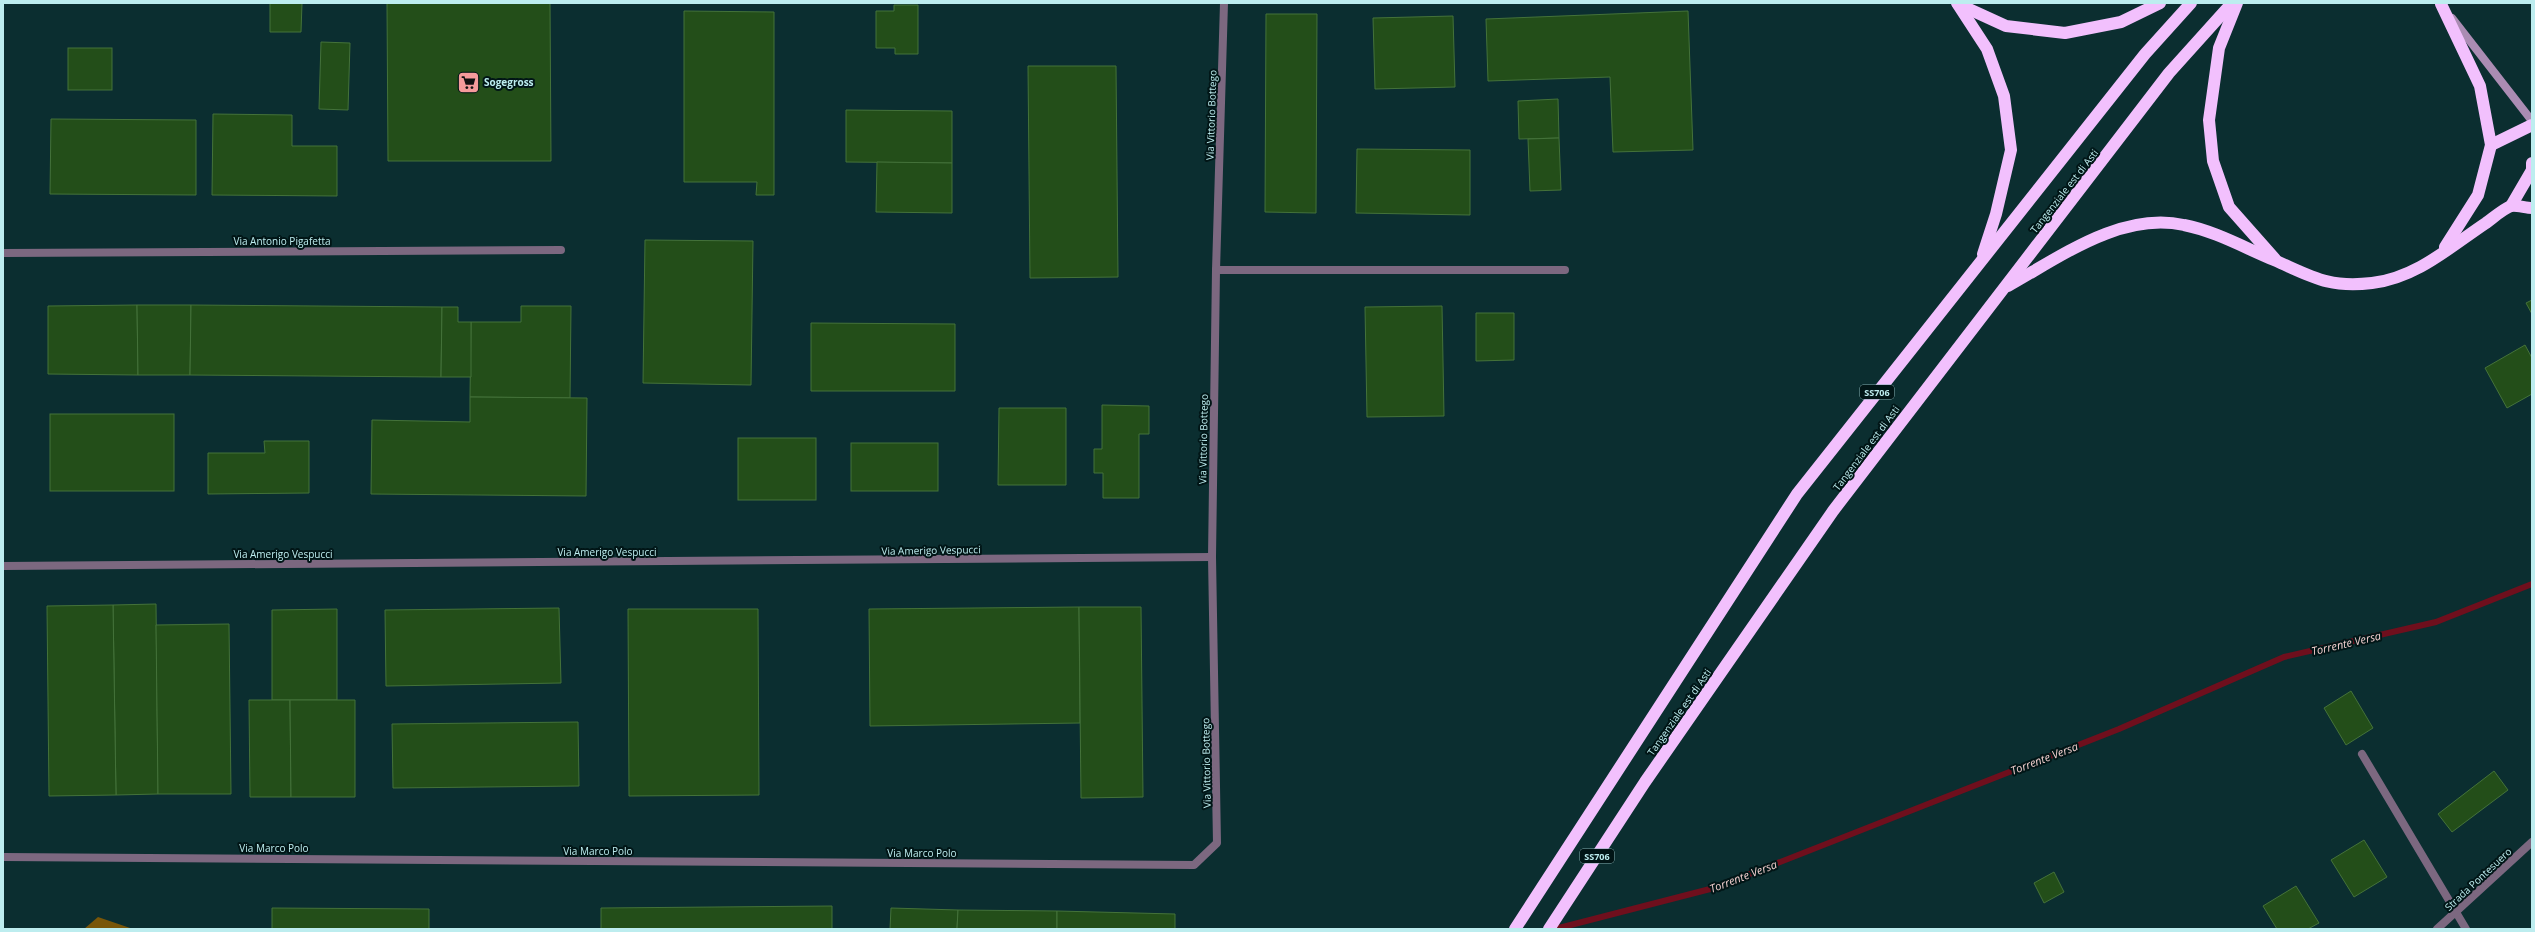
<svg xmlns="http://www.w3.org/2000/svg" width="2535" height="932" font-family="'Open Sans',sans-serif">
<rect width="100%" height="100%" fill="#0b2e30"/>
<path fill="#795608" d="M98,917L133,929H84Z"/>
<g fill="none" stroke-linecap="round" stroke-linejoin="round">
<path stroke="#6f0f1d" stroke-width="6" d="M1555,929L1714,888L2119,729L2284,657L2436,622L2532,584"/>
</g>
<g fill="#234e19" stroke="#44723a">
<path d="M270,3H302L301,32H270Z"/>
<path d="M387,3H550L551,161H388Z"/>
<path d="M894,5H918V54H895V48H876V11H894Z"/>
<path d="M684,11L774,12V195H756L757,182H684Z"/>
<path d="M1688,11L1693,150L1613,152L1610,77L1488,81L1486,19Z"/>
<path d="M1266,14H1317L1316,213L1265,212Z"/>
<path d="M1453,16L1455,87L1375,89L1373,18Z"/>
<path d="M321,42L350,43L348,110L319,109Z"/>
<rect x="68" y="48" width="44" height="42"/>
<path d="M1028,66H1116L1118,277L1030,278Z"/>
<path d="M1558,99L1559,138L1519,139L1518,101Z"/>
<path d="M846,110L952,111V163L846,162Z"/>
<path d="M213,114L292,115V146H337V196L212,195Z"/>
<path d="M51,119L196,120V195L50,194Z"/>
<path d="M1559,138L1561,190L1530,191L1528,139Z"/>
<path d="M1357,149L1470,150V215L1356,213Z"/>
<path d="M877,162L952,163V213L876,212Z"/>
<path d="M645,240L753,241L751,385L643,383Z"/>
<path d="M2532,300V314L2526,303Z"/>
<path d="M137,305L138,375L48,374V306Z"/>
<path d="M137,305H191L190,375H138Z"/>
<path d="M191,305L442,307L441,377L190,375Z"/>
<path d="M521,306H571L570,398L470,397L471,322H521Z"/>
<path d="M1442,306L1444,416L1367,417L1365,307Z"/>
<path d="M442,307H458V322H471V377H441Z"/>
<path d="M1476,313H1514V360L1476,361Z"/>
<path d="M811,323L955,324V391H811Z"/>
<path d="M2525,345L2532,358V394L2507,408L2485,368Z"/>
<path d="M470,397L587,398L586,496L371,494L372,420L470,422Z"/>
<path d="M1102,405L1149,406V434H1139V498H1103V473H1094V449H1102Z"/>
<path d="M999,408H1066V485H998Z"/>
<rect x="50" y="414" width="124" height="77"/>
<rect x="738" y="438" width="78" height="62"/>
<path d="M264,441H309V493L208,494V453H265Z"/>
<rect x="851" y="443" width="87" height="48"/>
<path d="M156,604L158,794L116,795L113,605Z"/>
<path d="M113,605L116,795L49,796L47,606Z"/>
<path d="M1079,607L1080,723L870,726L869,609Z"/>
<path d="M1079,607H1141L1143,797L1081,798Z"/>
<path d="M559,608L561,683L386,686L385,610Z"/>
<path d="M337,609V700H272V610Z"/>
<path d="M628,609H758L759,795L629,796Z"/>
<path d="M229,624L231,794H158L156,625Z"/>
<path d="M2351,691L2373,728L2346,745L2324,708Z"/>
<path d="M249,700H290L291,797H250Z"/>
<path d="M290,700H355V797H291Z"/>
<path d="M578,722L579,786L393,788L392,724Z"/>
<path d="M2494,771L2508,790L2452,832L2438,814Z"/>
<path d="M2364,840L2387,877L2354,897L2331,860Z"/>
<path d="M2054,872L2064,892L2044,903L2034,883Z"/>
<path d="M2296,886L2319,923L2308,929H2277L2263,906Z"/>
<path d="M832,906V929H601V908Z"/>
<path d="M272,908L429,909V929H272Z"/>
<path d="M891,908L958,910L957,929H890Z"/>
<path d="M958,910L1057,911V929H957Z"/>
<path d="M1057,911L1175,914V929H1057Z"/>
</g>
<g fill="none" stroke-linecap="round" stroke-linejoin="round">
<g stroke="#7c6880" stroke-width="8">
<path d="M3,253L561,250"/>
<path d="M1216,270H1565"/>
<path d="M3,566L1212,557"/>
<path d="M2362,754L2466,929"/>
<path d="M3,857L1194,865L1217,843L1212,557L1216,270L1224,3"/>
<path d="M2437,929L2532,842"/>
</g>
<path stroke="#ab8cb3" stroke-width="8" d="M2452,18L2532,121"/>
<g stroke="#f2c0fd" stroke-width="12">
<path d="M1957,3L1987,49L2004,96L2011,150L1996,214L1983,254"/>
<path d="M2237,3L2219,48L2209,120L2213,161L2229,207L2275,259"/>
<path d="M1958,4L2006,26L2065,33L2121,22L2160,3"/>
<path d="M2441,4L2480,86L2491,145L2478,195L2445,247"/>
<path d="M2491,145L2532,125"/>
<path d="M2511,206L2532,170V163"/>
<path d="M2008,286C2060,257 2122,211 2184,225C2215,231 2245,248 2274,260C2313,277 2328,288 2372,283C2416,278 2450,247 2486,223C2493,218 2503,209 2511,206C2516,205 2526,208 2532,208"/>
<path d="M1515,929L1797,494L2145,54L2191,3"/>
<path d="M1549,929L1645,782L1833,511L2169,73L2232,3"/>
</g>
</g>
<defs>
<symbol id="supermarket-square" viewBox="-11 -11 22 22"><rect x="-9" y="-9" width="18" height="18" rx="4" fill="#f59b9b" stroke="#011516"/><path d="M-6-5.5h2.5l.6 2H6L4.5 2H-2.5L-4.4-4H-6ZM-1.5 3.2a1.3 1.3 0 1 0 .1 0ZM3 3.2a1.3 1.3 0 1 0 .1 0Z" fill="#111"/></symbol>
</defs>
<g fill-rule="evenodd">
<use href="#supermarket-square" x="456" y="70" width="25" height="25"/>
</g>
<g text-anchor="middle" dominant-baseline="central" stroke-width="4" stroke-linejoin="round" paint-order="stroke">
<g fill="#011516" stroke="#85acae" stroke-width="1">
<rect x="1860" y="385" width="34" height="14" rx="3"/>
<rect x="1580" y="849" width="34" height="14" rx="3"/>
</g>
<g font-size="9" font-weight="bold" fill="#bdedef">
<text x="1877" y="392">SS706</text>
<text x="1597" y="856">SS706</text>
</g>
<g font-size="10" font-weight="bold" fill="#bdedef" stroke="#011516" text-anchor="start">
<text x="484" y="82">Sogegross</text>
</g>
<g font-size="10" fill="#bdedef" stroke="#011516">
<text transform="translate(1211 115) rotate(-88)">Via Vittorio Bottego</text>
<text transform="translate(2064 191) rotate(-52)">Tangenziale est di Asti</text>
<text x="282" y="241">Via Antonio Pigafetta</text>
<text transform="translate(1203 439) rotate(-89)">Via Vittorio Bottego</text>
<text transform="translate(1866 448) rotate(-53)">Tangenziale est di Asti</text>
<text transform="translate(931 550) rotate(-1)">Via Amerigo Vespucci</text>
<text x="607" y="552">Via Amerigo Vespucci</text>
<text x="283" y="554">Via Amerigo Vespucci</text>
<text transform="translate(1679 712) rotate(-55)">Tangenziale est di Asti</text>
<text transform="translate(1206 763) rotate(-91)">Via Vittorio Bottego</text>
<text x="274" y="848">Via Marco Polo</text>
<text x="598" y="851">Via Marco Polo</text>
<text x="922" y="853">Via Marco Polo</text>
<text transform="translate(2478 879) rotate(-43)">Strada Pontesuero</text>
</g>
<g font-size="11" font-style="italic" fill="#f3d1d0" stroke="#011516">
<text transform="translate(2346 643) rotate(-13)">Torrente Versa</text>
<text transform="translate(2044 758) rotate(-21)">Torrente Versa</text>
<text transform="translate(1743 876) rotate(-21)">Torrente Versa</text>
</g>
</g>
<rect width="2535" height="932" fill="none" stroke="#bdedef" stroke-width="8"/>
</svg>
